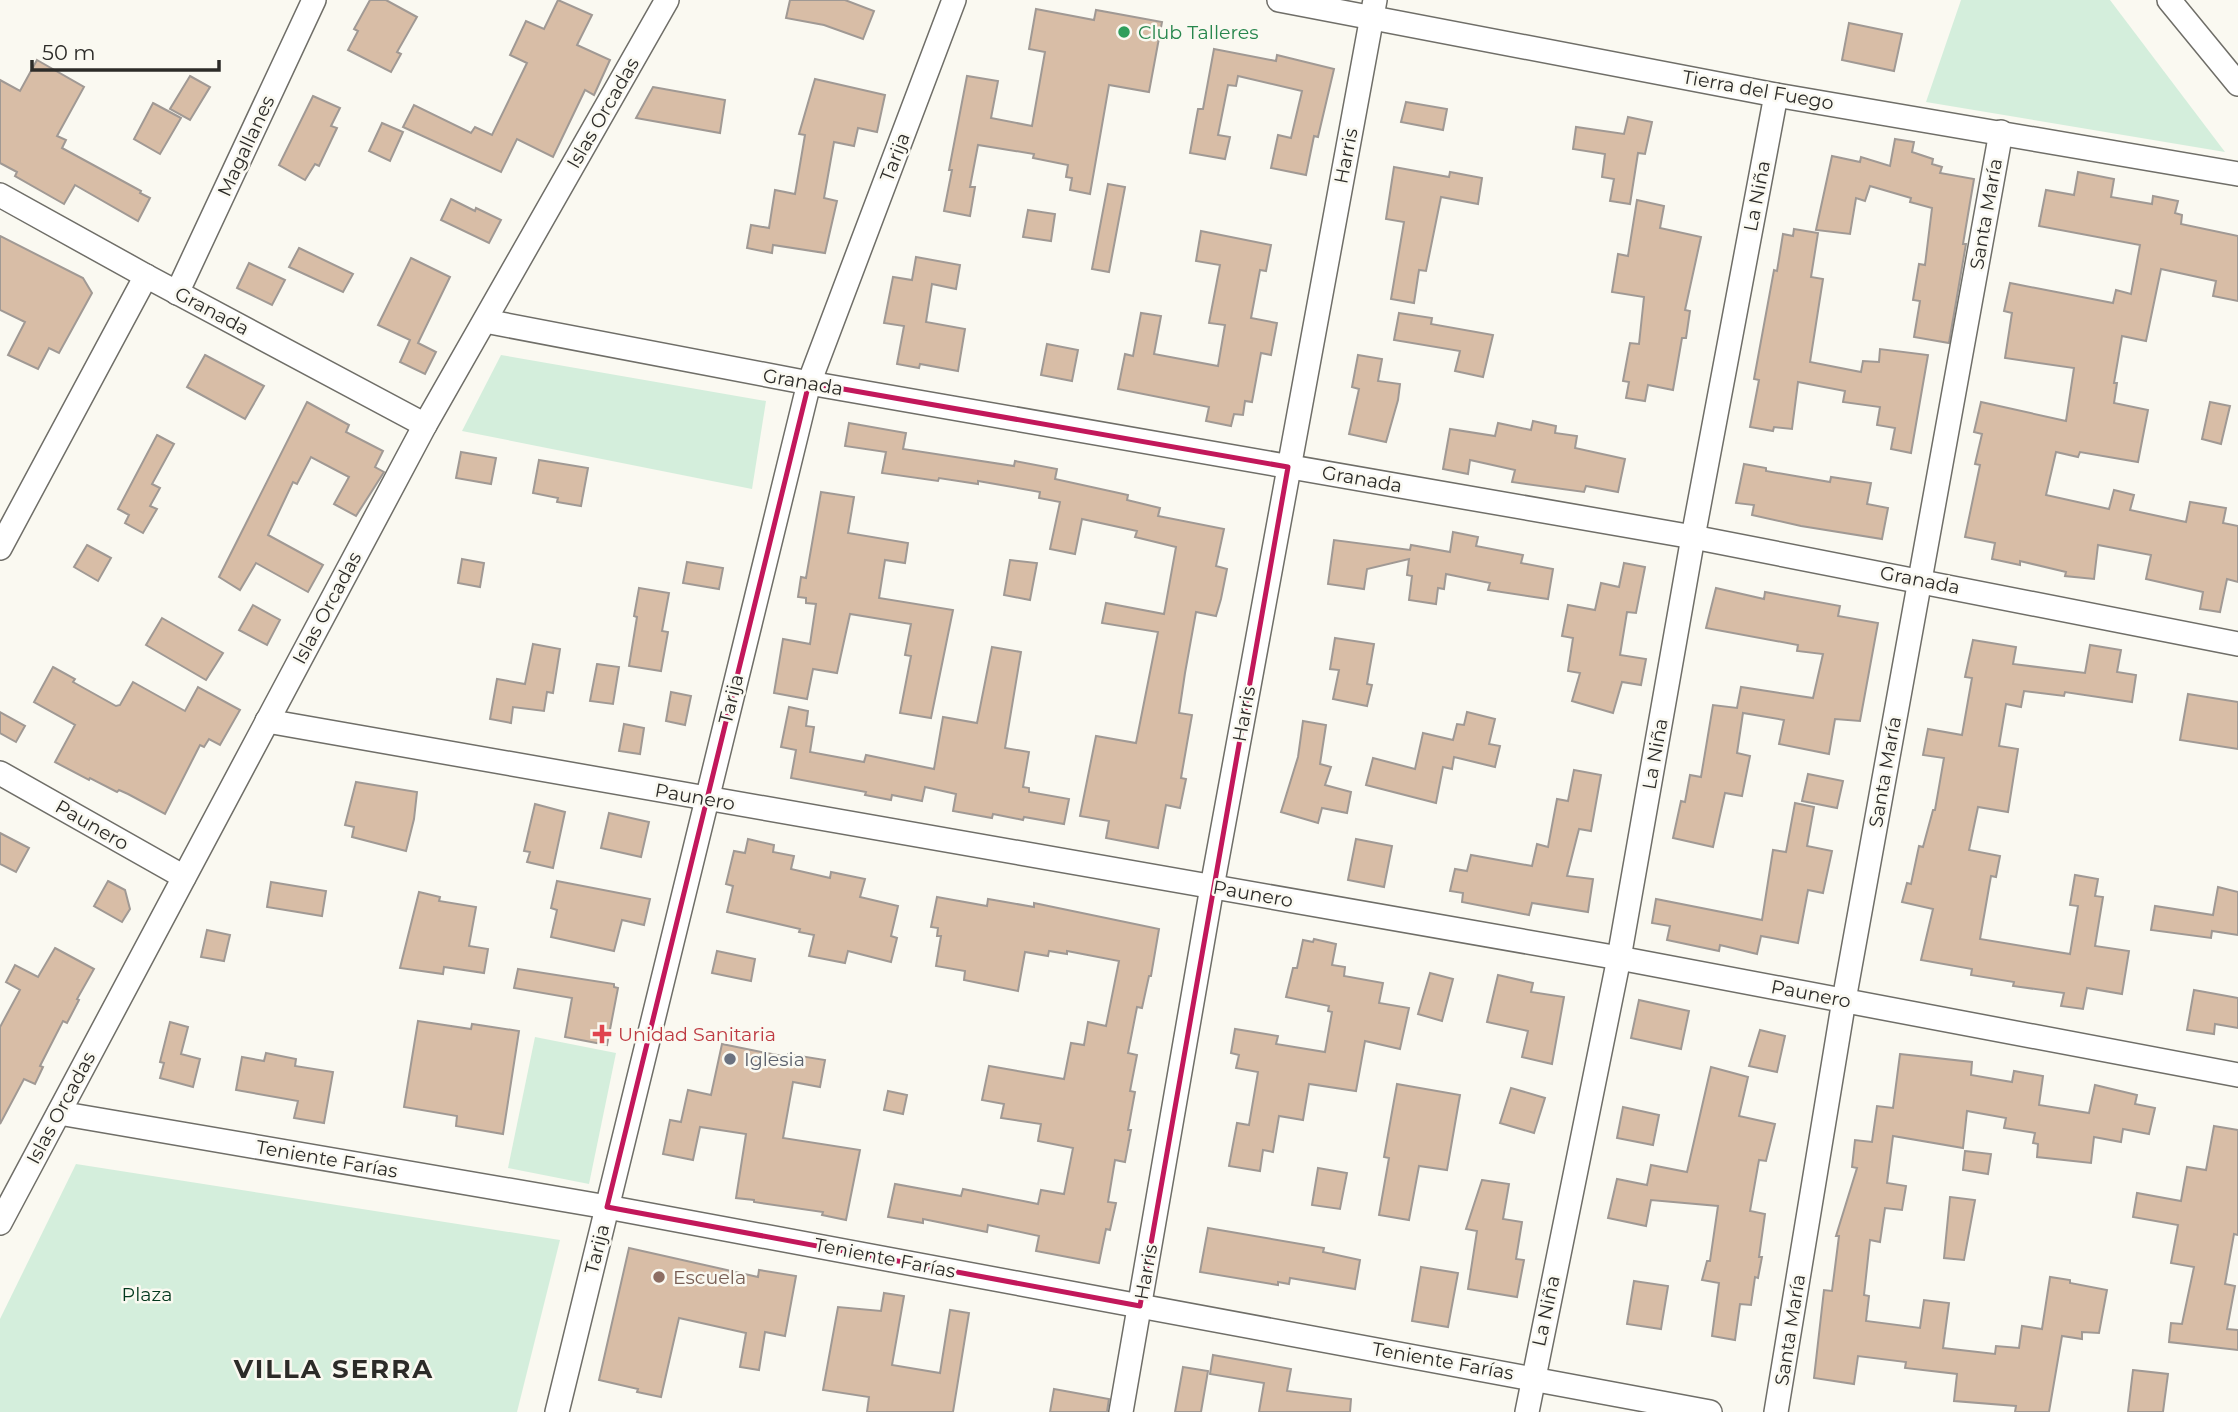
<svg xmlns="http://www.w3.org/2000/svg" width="2238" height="1412" font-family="Montserrat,sans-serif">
<rect width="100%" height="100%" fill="#faf9f1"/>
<g fill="#d4eedc">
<path d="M1961,0H2110L2225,152L1926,102Z"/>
<path d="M501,355L766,401L752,489L462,431Z"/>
<path d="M535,1037L616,1053L589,1184L508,1168Z"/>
<path d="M76,1164L560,1240L517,1412H0V1319Z"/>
</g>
<g fill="#d8bda6" stroke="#a09994" stroke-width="2">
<path d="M370,0H386L417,17L397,52L401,54L391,72L348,50L358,31L354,29Z"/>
<path d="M558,0L592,15L577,45L610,60L594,95L585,90L553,157L517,139L501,172L403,127L414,105L471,133L475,127L492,135L527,63L510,55L526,21L544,29Z"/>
<path d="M790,0H845L874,11L863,39L824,25L786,18Z"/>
<path d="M1036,9L1094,20L1096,10L1162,22L1149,92L1109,85L1090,194L1070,190L1072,178L1066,177L1068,165L1033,158L1034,154L978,145L970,187H975L970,216L944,211L952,170H949L967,76L998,81L991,118L1032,126L1045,52L1029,49Z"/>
<path d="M1849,23L1902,34L1894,71L1842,60Z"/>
<path d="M1214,49L1276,61L1277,55L1334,69L1318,137L1314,136L1306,175L1271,168L1278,135L1291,138L1302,91L1238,76L1236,86L1228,85L1218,135L1230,137L1225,159L1190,153L1198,109H1203Z"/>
<path d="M37,60L84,87L57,136L66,140L62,148L141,191L140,193L150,198L138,221L75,185L64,204L15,176L17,172L0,163V80L20,91Z"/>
<path d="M190,76L210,87L190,120L170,109Z"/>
<path d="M815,79L885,95L877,132L858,128L854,146L834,142L824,198L837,201L825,253L773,245L772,253L747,248L751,225L769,228L775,190L795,194L805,135L799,134Z"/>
<path d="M653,87L725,100L720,133L636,118Z"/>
<path d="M313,96L340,108L331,126L337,128L319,166L315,164L305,180L279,165Z"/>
<path d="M1406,102L1447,109L1443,130L1401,122Z"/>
<path d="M153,103L181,118L160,154L134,139Z"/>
<path d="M1628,117L1652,122L1645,154L1638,153L1630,204L1610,201L1614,179L1602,177L1605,154L1573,149L1576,127L1624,134Z"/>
<path d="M382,123L403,132L390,161L369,151Z"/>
<path d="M1895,139L1914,142L1912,152L1933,159L1932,164L1942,167L1940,173L1974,179L1963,244H1966L1949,343L1914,337L1920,301L1913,300L1919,264L1925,265L1932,208L1910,202L1911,198L1870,186L1865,201L1856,198L1850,234L1816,230L1832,156L1860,162L1861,157L1890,166Z"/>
<path d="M1394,167L1449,177L1450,172L1482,178L1478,204L1441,197L1426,271L1419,270L1414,303L1391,299L1404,222L1386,219Z"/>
<path d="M2078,172L2114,179L2111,197L2152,204L2153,196L2178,201L2175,213L2182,215L2181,224L2238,236V301L2213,296L2216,281L2161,269L2146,341L2122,336L2114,383H2117L2114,403L2148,410L2138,462L2080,452L2078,457L2056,452L2046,495L2109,509L2114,490L2134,495L2130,510L2186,522L2190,502L2226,508L2223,523L2238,526V582L2227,579L2220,612L2200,609L2203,592L2146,579L2151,555L2098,545L2094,579L2065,576L2066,572L2020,561V565L1992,559L1995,543L1965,537L1980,465L1975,464L1982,434L1974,432L1981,402L2066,421L2074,368L2005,358L2012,313L2004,311L2010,283L2113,303L2116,290L2131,294L2140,245L2039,226L2046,190L2074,195Z"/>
<path d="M1108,184L1125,187L1109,272L1092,269Z"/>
<path d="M451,199L475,211L476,208L501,220L489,243L441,220Z"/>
<path d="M1637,200L1664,206L1660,228L1701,237L1685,310L1690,311L1686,338H1682L1673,390L1648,385L1645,401L1626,398L1629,382L1623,381L1630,343L1639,344L1644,297L1612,292L1618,254L1628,256Z"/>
<path d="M1028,210L1055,214L1051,241L1023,237Z"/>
<path d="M1794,229L1818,233L1811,277L1823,279L1810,362L1861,372L1863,361L1879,362L1880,349L1928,355L1911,453L1891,449L1895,428L1877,425L1880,407L1843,402L1845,391L1798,382L1792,429L1774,427L1773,431L1750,427L1759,380L1754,379L1774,270L1777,271L1783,234L1793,236Z"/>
<path d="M1201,231L1271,245L1266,271L1260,270L1251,318L1277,323L1271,355L1261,353L1252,402L1245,401L1243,415L1234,414L1231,426L1206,421L1209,407L1118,389L1125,354L1133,356L1141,313L1161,316L1154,354L1218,366L1225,325L1209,323L1220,265L1196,261Z"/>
<path d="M0,236L83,278L92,293L59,353L49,348L38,369L8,355L25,322L0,310Z"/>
<path d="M299,248L353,274L343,292L289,267Z"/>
<path d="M916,257L960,265L956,289L932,284L926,322L965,329L958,371L920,364L919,368L897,364L904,326L884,323L893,277L912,280Z"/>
<path d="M411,258L450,277L418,343L436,352L425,374L400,362L410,340L378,325Z"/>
<path d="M249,263L285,280L272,305L237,288Z"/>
<path d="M1399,313L1432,318L1431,324L1493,335L1483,377L1455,371L1460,351L1394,340Z"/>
<path d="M1047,344L1078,350L1072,381L1041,375Z"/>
<path d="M205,355L264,386L245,419L187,387Z"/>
<path d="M1358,355L1382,359L1378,381L1400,384L1398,400L1386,442L1349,434L1359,389L1352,387Z"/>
<path d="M307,402L349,425L346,432L383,451L375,467L384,472L356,516L334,504L349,477L311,457L297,484L293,482L268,535L323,565L308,592L256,563L240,590L219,577Z"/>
<path d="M2210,402L2230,406L2221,444L2202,439Z"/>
<path d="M1533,421L1556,426L1555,433L1577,436L1575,448L1625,459L1618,492L1586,486L1584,492L1512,482L1515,470L1470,460L1468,474L1443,469L1450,429L1495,436L1498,423L1531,430Z"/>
<path d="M849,423L906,433L903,449L1014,466L1015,461L1057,469L1055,479L1128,495L1127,500L1160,508L1158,516L1224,529L1216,566L1227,569L1221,599L1216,616L1196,612L1185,673L1179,713L1192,715L1181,778L1186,779L1180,808L1166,805L1158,848L1106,838L1109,821L1080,816L1096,736L1136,743L1158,632L1102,623L1106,603L1164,614L1176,547L1135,537L1137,531L1082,519L1075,554L1050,549L1060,502L1039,498L1040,492L978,481V484L939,478L938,481L882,473L886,452L845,446Z"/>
<path d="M157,435L174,444L152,484L160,488L150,506L157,509L143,533L125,523L129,515L118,509Z"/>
<path d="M461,452L496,458L491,484L456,478Z"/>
<path d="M539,460L588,468L581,506L557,502L558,498L533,493Z"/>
<path d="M1744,464L1766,468V471L1830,482L1831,477L1871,483L1867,504L1888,508L1882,539L1801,526L1752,515L1754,505L1736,503Z"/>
<path d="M821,492L854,497L848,533L908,543L905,563L885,560L879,598L953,610L931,718L900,713L911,656L905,655L911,624L850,614L837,673L813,669L807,699L774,693L783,639L810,644L816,604L806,603V598L798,597L801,577L806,578Z"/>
<path d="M1453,532L1478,537L1476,546L1523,555L1521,563L1553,569L1548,599L1488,590L1490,583L1446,574L1444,589L1438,588L1436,604L1409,600L1412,576L1407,575L1409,559L1367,569L1364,589L1328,584L1334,540L1410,550L1411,545L1450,552Z"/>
<path d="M87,545L111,558L98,581L74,567Z"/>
<path d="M462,559L484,563L480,587L458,583Z"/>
<path d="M1010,560L1037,563L1030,600L1004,595Z"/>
<path d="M687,562L723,568L719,589L683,583Z"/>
<path d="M1624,563L1645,567L1636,613L1627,612L1620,655L1646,659L1641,685L1622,682L1613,713L1572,701L1580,673L1568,671L1573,638L1562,636L1568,605L1595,610L1601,583L1619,587Z"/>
<path d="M639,588L669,593L662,631L668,632L661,671L629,666L637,617L634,616Z"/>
<path d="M1716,588L1764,599L1765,592L1840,606L1838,616L1878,623L1860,721L1835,719L1829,754L1779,744L1784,720L1743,713L1737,753L1750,756L1742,796L1725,793L1713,847L1673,838L1681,801L1685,802L1690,775L1701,777L1713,705L1737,708L1741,687L1813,698L1823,654L1797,651L1798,645L1706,628Z"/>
<path d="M253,605L280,620L267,645L239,630Z"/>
<path d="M162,618L223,653L206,680L146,645Z"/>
<path d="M1335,638L1374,644L1367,684L1372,685L1367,706L1333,699L1339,670L1330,669Z"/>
<path d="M1973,640L2016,647L2013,664L2085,673L2090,645L2121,650L2117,672L2136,675L2132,702L2065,692L2064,696L2024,691L2021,707L2006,704L1999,746L2018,749L2008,812L1978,807L1969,850L2000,856L1996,877L1991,876L1980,939L2070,954L2078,906L2070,905L2075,875L2098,879L2095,896L2103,897L2095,946L2129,951L2122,994L2087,988L2083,1009L2061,1006L2064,993L2013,986L2014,982L1971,975L1972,969L1921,960L1933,909L1902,902L1907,883L1911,884L1919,846L1923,847L1933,810H1935L1944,758L1923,755L1928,729L1962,735L1972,678L1965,677Z"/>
<path d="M533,644L560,649L553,693L547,692L544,711L513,707L511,723L490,719L497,679L525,684Z"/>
<path d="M992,647L1021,652L1005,748L1029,752L1023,787L1029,788V792L1069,799L1064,824L1024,817L1023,820L993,814L992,818L953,811L956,794L925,787L922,801L892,795L891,800L865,795L866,792L791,778L796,750L781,747L789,707L808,711L806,726L814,727L810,752L864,762L866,755L934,769L943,717L977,723Z"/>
<path d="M597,664L619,667L613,704L590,701Z"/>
<path d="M53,667L75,679L73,682L116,706L120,705L133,682L185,711L198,687L240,710L220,745L209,739L204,747L200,745L165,814L128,794L119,790L117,792L90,778L89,780L55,762L75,725L34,702Z"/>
<path d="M671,692L691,696L685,725L666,721Z"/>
<path d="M2188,694L2238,702V749L2180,740Z"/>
<path d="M0,712L25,726L16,742L0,733Z"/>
<path d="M1467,712L1495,719L1489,744L1500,746L1495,767L1454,757L1452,769L1443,767L1436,803L1366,785L1373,758L1415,769L1423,733L1453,740L1457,724L1464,725Z"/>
<path d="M1303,721L1326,725L1320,764L1331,767L1325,785L1351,792L1347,813L1322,808L1318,823L1281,812L1298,757Z"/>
<path d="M624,724L644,728L640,754L619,751Z"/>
<path d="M1574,770L1601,775L1591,831L1579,829L1567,876L1593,879L1588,912L1532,903L1529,915L1462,902L1463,893L1450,891L1455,869L1467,871L1471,855L1532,866L1537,844L1548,847L1557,799L1568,801Z"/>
<path d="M1808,774L1843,781L1837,808L1802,801Z"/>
<path d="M356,782L417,792L414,819L406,851L352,837L354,827L345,825Z"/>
<path d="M1795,803L1814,807L1807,846L1832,851L1823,893L1808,890L1798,943L1761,936L1757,954L1720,945L1719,951L1667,940L1670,926L1652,923L1656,899L1762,920L1773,850L1786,852Z"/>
<path d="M535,804L565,812L553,868L527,862L530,852L524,851Z"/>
<path d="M609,813L649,822L641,857L601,848Z"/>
<path d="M0,833L29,848L16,872L0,864Z"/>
<path d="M748,839L774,845L773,852L794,856L791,869L830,878L831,872L865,879L860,897L898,906L891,936L897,938L891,962L848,951L845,963L809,956L814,935L799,932L800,929L727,912L733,886L726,884L734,851L745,853Z"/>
<path d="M1356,839L1392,846L1384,887L1348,880Z"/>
<path d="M108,881L125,890L130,909L122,922L94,906Z"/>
<path d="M557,881L650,899L644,925L622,920L614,951L551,937L557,910L551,908Z"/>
<path d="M271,882L326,891L322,916L267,907Z"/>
<path d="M2218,887L2238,892V935L2212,931L2211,938L2151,930L2155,906L2213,915Z"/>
<path d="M419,892L440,897L439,901L476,907L469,946L488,949L484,973L444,967L443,974L400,968Z"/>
<path d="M937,897L987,906L988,899L1034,907V903L1159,929L1151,976H1149L1142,1008L1137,1007L1128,1053L1137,1055L1130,1091L1135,1092L1128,1130H1131L1125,1162L1115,1160L1108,1202L1116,1203L1110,1230L1106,1229L1099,1263L1036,1251L1039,1236L988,1225L987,1232L923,1219V1223L888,1217L895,1184L961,1196L963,1189L1038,1204L1041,1190L1064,1194L1073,1148L1038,1141L1041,1124L1001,1118L1004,1104L982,1100L989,1066L1064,1079L1071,1043L1084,1045L1088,1022L1106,1026L1119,961L1067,951V954L1049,951L1048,956L1025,952L1018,991L964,980L965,971L936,966L941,936H937L938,928L931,927Z"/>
<path d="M207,930L230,935L224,961L201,957Z"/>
<path d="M1314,939L1336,944L1332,965L1345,967L1344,976L1383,983L1379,1003L1409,1008L1400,1049L1365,1041L1356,1091L1309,1084L1303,1120L1279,1116L1273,1152L1263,1150L1260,1171L1229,1166L1237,1123L1249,1125L1258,1072L1236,1068L1239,1055L1231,1053L1235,1029L1278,1036L1276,1044L1325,1052L1332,1012L1328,1011L1329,1006L1286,997L1293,968H1297L1303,940L1313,942Z"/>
<path d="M55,948L94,969L77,999L79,1000L67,1023L63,1021L40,1066L43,1067L35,1084L24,1079L0,1124V1027L20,990L6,982L15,965L38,977Z"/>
<path d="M717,951L755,959L751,981L712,973Z"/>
<path d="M518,969L614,984V987L618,988L607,1045L565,1037L572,998L514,988Z"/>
<path d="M1430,973L1453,979L1442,1021L1418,1014Z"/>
<path d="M1498,975L1533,983L1531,992L1564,997L1552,1064L1522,1057L1528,1031L1487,1022Z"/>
<path d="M2194,990L2238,998V1028L2215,1024L2214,1034L2187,1030Z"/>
<path d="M1639,1000L1689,1011L1681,1049L1631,1038Z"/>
<path d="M418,1021L471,1029L472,1024L519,1031L503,1134L456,1126L457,1116L404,1107Z"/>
<path d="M170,1022L188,1027L181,1054L200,1059L193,1087L160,1078L164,1063L160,1062Z"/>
<path d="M1760,1030L1785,1036L1777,1072L1749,1066Z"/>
<path d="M722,1044L787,1057L788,1054L825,1060L820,1087L793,1082L783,1138L860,1150L846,1220L822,1215L823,1212L754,1202V1200L736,1198L746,1134L700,1127L693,1160L663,1154L670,1120L681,1122L688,1090L711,1095Z"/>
<path d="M266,1053L296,1059L295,1066L333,1072L324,1123L294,1118L298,1101L236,1090L242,1057L264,1061Z"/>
<path d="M1900,1054L1972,1062L1971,1075L2012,1082L2014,1071L2043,1076L2039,1105L2089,1113L2095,1085L2137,1095L2135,1104L2155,1108L2149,1134L2123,1129L2121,1142L2094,1137L2091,1163L2037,1157L2038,1144L2033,1143L2035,1133L2004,1128L2006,1118L1967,1111L1963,1148L1893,1136L1887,1183L1906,1186L1902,1210L1885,1208L1880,1242L1870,1240L1864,1295L1869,1296L1866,1321L1920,1328L1924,1300L1949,1303L1943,1348L1995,1354L1996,1346L2019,1348L2022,1326L2042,1329L2050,1277L2070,1280V1283L2107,1290L2099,1333L2082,1332V1339L2062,1336L2049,1412H2015L2016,1406L1954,1401L1957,1374L1905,1368L1906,1362L1858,1356L1854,1384L1814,1378L1824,1290L1832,1291L1839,1236H1836L1857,1168L1852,1167L1855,1140L1872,1142L1877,1106L1893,1108Z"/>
<path d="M1711,1067L1748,1077L1739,1116L1775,1124L1766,1161L1759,1160L1750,1211L1765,1214L1759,1257H1762L1758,1278L1755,1277L1751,1305L1740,1304L1735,1340L1712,1336L1719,1283L1702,1280L1707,1261H1710L1718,1206L1651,1200L1646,1226L1608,1218L1617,1179L1647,1185L1651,1165L1687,1172Z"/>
<path d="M1397,1084L1460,1095L1447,1170L1419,1166L1409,1220L1379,1215L1389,1158L1384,1157Z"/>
<path d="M1511,1088L1545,1098L1534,1133L1500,1123Z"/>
<path d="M888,1091L907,1095L903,1114L884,1110Z"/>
<path d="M1623,1107L1659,1115L1653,1145L1617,1138Z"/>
<path d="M2214,1126L2238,1130V1235L2234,1234L2225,1284L2235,1286L2227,1329L2238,1330V1350L2169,1342L2171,1323L2182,1324L2194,1267L2171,1263L2178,1225L2133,1217L2137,1193L2181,1201L2187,1167L2206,1170Z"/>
<path d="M1965,1151L1991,1154L1988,1174L1963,1170Z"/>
<path d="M1318,1168L1347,1173L1340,1209L1312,1205Z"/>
<path d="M1482,1180L1509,1184L1503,1219L1522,1222L1516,1259L1524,1260L1517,1297L1468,1289L1477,1231L1466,1229Z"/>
<path d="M1950,1197L1975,1200L1964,1260L1944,1258Z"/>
<path d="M1208,1228L1324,1248L1323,1252L1360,1260L1355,1289L1290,1278L1289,1284L1278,1282V1285L1200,1272Z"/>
<path d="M629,1248L758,1277L759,1270L796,1276L785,1336L765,1332L759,1370L740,1367L746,1333L679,1318L661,1397L637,1392L638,1389L599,1380Z"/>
<path d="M1421,1267L1458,1273L1448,1327L1412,1321Z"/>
<path d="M1634,1281L1668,1286L1661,1329L1627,1324Z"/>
<path d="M884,1293L904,1296L892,1365L940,1373L950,1310L969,1313L953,1412H867L869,1397L823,1390L838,1307L881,1311Z"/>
<path d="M1213,1355L1291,1369L1287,1391L1351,1399L1350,1412H1259L1264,1383L1210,1374Z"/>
<path d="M1183,1367L1208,1371L1201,1412H1175Z"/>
<path d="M2133,1370L2168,1374L2163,1412H2128Z"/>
<path d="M1054,1389L1109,1399L1107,1412H1050Z"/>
</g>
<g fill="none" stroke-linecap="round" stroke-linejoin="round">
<defs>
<g id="minor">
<path d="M1279,0L1776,95L2238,174"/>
<path d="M2169,0L2238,84"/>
<path d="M0,195L146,276L425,425"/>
<path d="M177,293L314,0"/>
<path d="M485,321L809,383L1693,537L2238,644"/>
<path d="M0,548L146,276"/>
<path d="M267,721L1619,958L2238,1075"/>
<path d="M0,773L184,877"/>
<path d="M59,1113L607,1207L1710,1412"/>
<path d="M0,1223L425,425L667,0"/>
<path d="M557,1412L809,383L954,0"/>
<path d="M1121,1412L1212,887L1375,0"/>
<path d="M1527,1412L1619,958L1693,537L1776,95"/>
<path d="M1776,1412L1844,1000L2001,132"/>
</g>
</defs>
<use href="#minor" stroke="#6f6e68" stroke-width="26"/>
<use href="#minor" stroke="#fff" stroke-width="23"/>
</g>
<path fill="none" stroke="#c2185b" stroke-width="5" stroke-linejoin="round" d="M809,383L1288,467L1140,1306L607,1207Z"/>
<circle fill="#2e9e5b" stroke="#faf9f1" stroke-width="2.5" cx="1124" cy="32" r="7"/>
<path fill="#e0444e" stroke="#faf9f1" stroke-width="2.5" d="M598.5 1023.5h7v7h7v7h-7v7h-7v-7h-7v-7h7z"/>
<circle fill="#6b7280" stroke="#faf9f1" stroke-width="2.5" cx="730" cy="1059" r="7"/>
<circle fill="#8d6e63" stroke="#faf9f1" stroke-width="2.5" cx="659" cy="1277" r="7"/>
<g text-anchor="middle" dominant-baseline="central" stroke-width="5" stroke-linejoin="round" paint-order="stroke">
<g font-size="19" fill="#27864d" stroke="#faf9f1" text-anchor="start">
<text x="1138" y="32">Club Talleres</text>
</g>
<g font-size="19" fill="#2c2b28" stroke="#faf9f1">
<text transform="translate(1758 90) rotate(10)">Tierra del Fuego</text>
<text transform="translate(603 113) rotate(-60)">Islas Orcadas</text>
<text transform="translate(246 146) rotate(-65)">Magallanes</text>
<text transform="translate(1346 156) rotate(-79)">Harris</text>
<text transform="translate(895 157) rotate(-69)">Tarija</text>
<text transform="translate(1757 196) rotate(-79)">La Niña</text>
<text transform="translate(1986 214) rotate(-80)">Santa María</text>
<text transform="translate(212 311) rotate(28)">Granada</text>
<text transform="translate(803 382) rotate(10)">Granada</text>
<text transform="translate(1362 479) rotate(10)">Granada</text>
<text transform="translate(1920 580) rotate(11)">Granada</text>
<text transform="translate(327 608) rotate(-62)">Islas Orcadas</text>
<text transform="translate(731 699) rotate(-76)">Tarija</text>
<text transform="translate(1244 714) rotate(-80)">Harris</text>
<text transform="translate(1655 754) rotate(-80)">La Niña</text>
<text transform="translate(1885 772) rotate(-80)">Santa María</text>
<text transform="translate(695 797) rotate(10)">Paunero</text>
<text transform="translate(92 825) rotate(30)">Paunero</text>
<text transform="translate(1253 894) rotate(10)">Paunero</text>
<text transform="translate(1811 994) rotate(11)">Paunero</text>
<text transform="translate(61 1108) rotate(-62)">Islas Orcadas</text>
<text transform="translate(327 1159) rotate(10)">Teniente Farías</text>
<text transform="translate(597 1249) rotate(-76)">Tarija</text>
<text transform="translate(885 1258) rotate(11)">Teniente Farías</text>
<text transform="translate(1146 1272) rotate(-80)">Harris</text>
<text transform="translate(1546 1311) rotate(-78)">La Niña</text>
<text transform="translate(1790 1330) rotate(-81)">Santa María</text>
<text transform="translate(1443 1361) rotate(10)">Teniente Farías</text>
</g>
<g font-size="19" fill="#be3a42" stroke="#faf9f1" text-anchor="start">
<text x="618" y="1034">Unidad Sanitaria</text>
</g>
<g font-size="19" fill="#5b616d" stroke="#faf9f1" text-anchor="start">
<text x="744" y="1059">Iglesia</text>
</g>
<g font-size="19" fill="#785e54" stroke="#faf9f1" text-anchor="start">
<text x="673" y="1277">Escuela</text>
</g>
<g font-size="19" fill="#00381c" stroke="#faf9f1">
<text x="147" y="1294">Plaza</text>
</g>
<g font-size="26" font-weight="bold" letter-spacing="2" fill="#2c2b28" stroke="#faf9f1">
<text x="334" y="1369">VILLA SERRA</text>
</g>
</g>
<path d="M32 60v10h187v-10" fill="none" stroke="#2c2b28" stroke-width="3.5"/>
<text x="42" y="60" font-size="21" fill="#2c2b28" stroke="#faf9f1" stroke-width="5" paint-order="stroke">50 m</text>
</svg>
